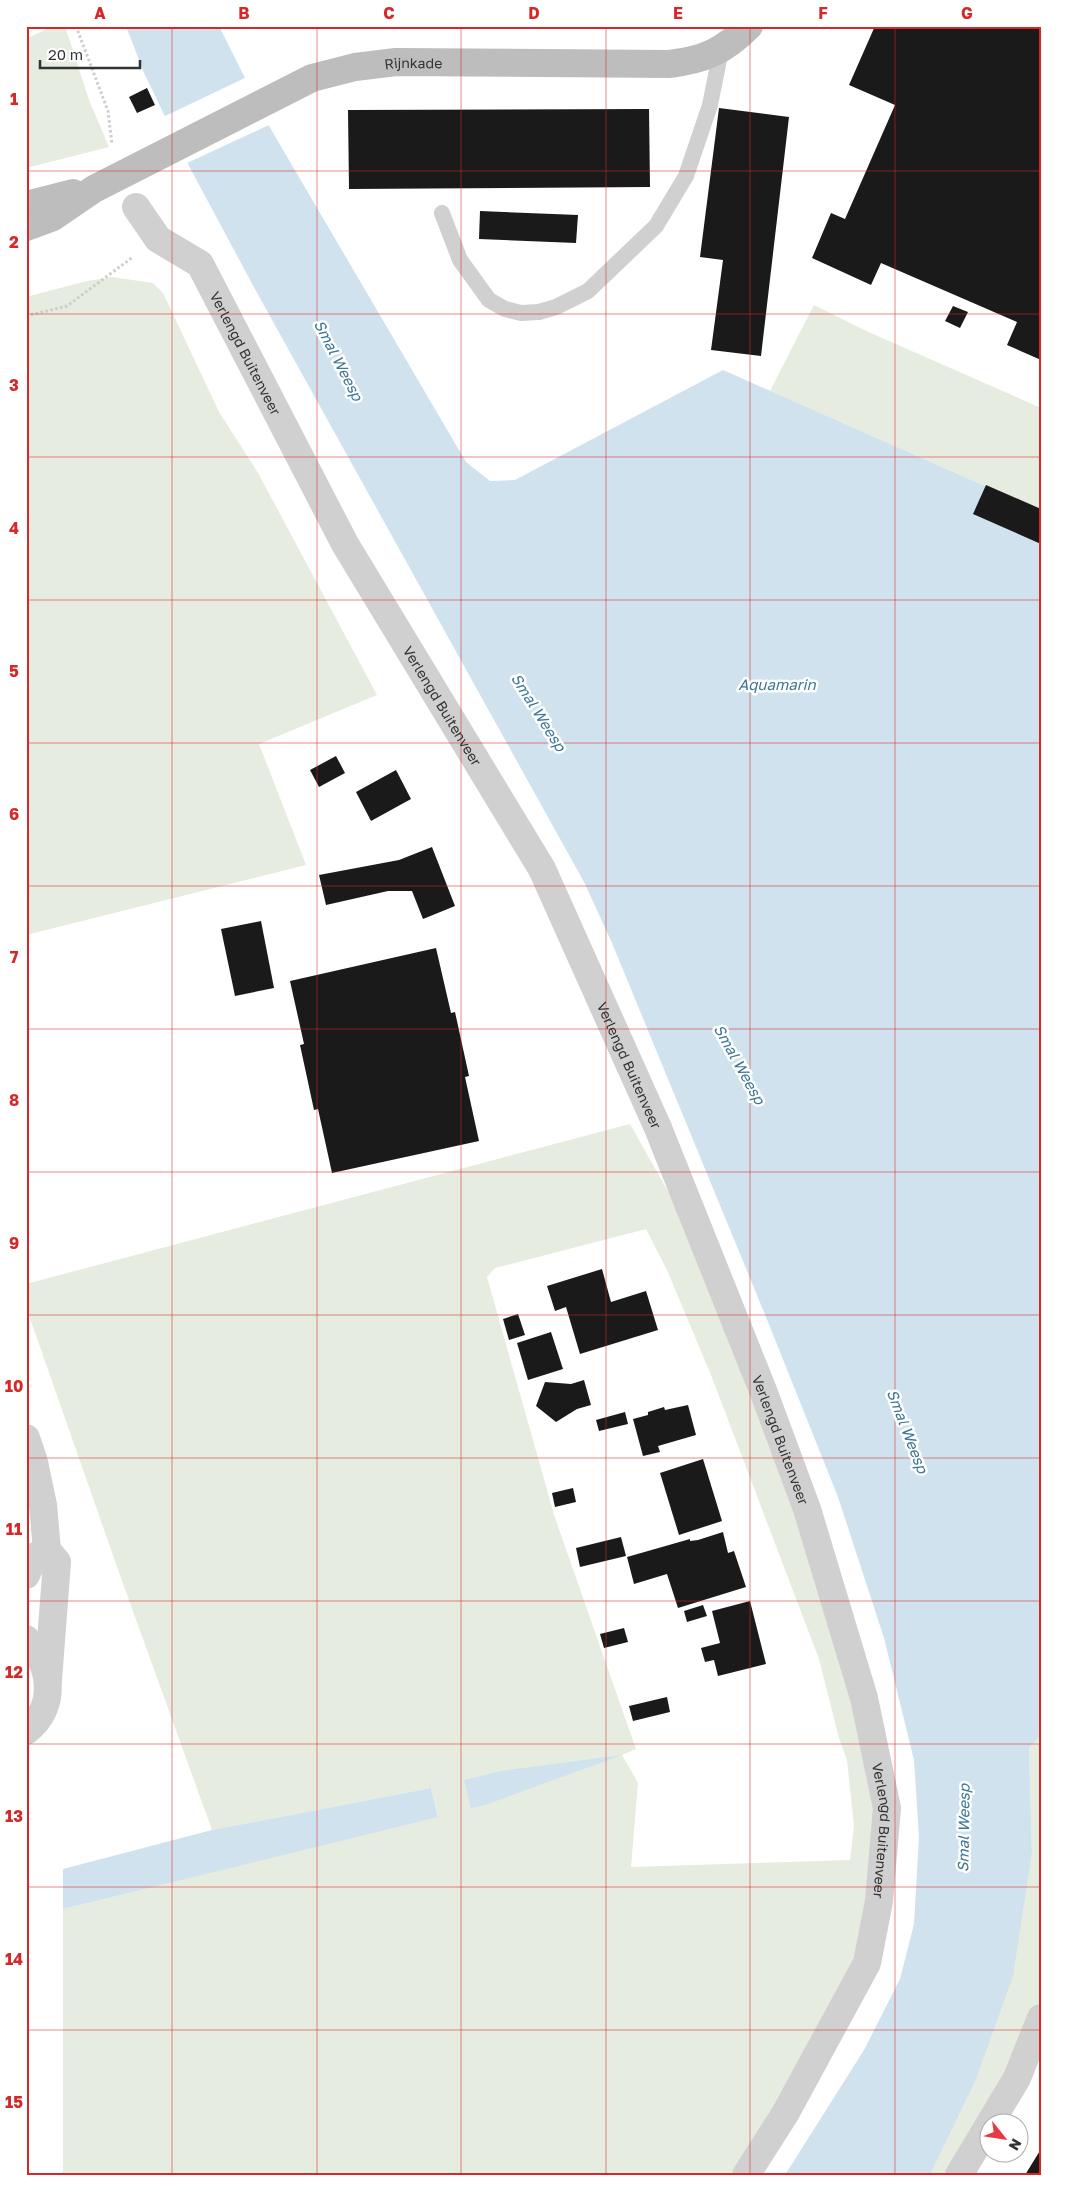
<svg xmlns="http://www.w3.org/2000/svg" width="1067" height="2201" font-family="'Golos Text',sans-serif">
<rect width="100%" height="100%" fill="#fff"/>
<g fill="#e6ecdf" fill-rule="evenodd">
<path d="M53,26H65L89,100L109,147L26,168V39Z"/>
<path d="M112,277L153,283L163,293L219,412L258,473L377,695L259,744L306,865L26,935V297L87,281Z"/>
<path d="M814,305L864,330L1041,408V511L770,391Z"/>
<path d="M630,1124L683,1218L807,1526L882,1763L865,1973L749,2175H63V1909L438,1816L431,1788L212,1830L121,1578L26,1307V1284ZM646,1229L667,1270L711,1375L819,1659L839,1738L847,1760L854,1826L850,1860L631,1867L638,1783L622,1755L636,1749L555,1518L487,1277L495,1268Z"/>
<path d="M1041,1735V1998L1030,2033L947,2175H930L975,2082L1032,1852L1029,1748Z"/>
</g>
<g fill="#cfe2ee">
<path d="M126,26H219L269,126L466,462L490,481L515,480L723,370L1041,511V1735L1029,1748L1032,1852L1013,1976L975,2082L930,2175H785L864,2050L900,1979L914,1924L919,1837L914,1760L884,1638L838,1497L766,1317L612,943L584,882L256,291L189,166L144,73Z"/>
<path d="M622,1755L485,1805L471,1808L464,1780L501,1771Z"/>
<path d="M431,1788L438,1817L63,1909V1869L212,1830Z"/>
</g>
<path fill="#fff" d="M247,77L271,124L185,164L163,117Z"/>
<g fill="#1a1a1a">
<path d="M875,26H1041V360L1007,345L1017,322L881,263L871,285L812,258L831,213L845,219L895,105L849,85Z"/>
<path d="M147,88L155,105L137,113L129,97Z"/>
<path d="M719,108L789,117L761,356L711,350L723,260L700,257Z"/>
<path d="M649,109L650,187L349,189L348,110Z"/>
<path d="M480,211L578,215L576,243L479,239Z"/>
<path d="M953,306L968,312L960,328L945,321Z"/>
<path d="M986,485L1041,509V544L973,514Z"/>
<path d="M336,756L345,773L319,787L310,770Z"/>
<path d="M396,770L411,799L371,821L356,792Z"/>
<path d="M432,847L455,906L423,919L412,891H388L326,905L319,875L399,860Z"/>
<path d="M261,921L274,988L235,996L221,929Z"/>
<path d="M436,948L451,1013L455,1012L469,1076L465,1077L479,1141L332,1173L318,1109L314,1110L300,1045L304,1044L290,981Z"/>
<path d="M602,1269L611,1302L646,1291L658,1330L580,1354L566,1307L555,1311L547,1286Z"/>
<path d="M518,1314L525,1335L509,1340L503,1319Z"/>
<path d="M551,1332L563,1369L528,1380L517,1343Z"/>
<path d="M584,1380L591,1405L577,1409L556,1422L536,1406L545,1382L571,1384Z"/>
<path d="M688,1405L696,1435L658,1446L660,1452L643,1456L633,1419L648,1415V1412L664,1407L665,1410Z"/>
<path d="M625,1412L628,1424L599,1431L596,1420Z"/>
<path d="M703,1459L722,1521L679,1535L660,1473Z"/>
<path d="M573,1488L576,1502L555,1507L552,1493Z"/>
<path d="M723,1532L728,1553L734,1551L746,1587L678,1608L667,1574L634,1584L627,1557L690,1539V1541L698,1540Z"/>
<path d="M621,1537L626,1556L580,1567L576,1548Z"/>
<path d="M750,1601L766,1664L718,1676L714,1660L705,1662L701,1648L720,1643L712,1611Z"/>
<path d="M703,1605L707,1616L687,1622L684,1611Z"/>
<path d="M624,1628L628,1642L604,1648L600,1634Z"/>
<path d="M667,1697L670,1712L633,1721L629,1706Z"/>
<path d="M1041,2149V2175H1025Z"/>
</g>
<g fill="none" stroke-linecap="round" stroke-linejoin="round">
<g stroke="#cdcdcd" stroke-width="3" stroke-dasharray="2.5 2.5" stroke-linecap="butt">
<path d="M76,26L108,111L112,144"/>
<path d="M26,316L67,306L133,257"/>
</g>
<path stroke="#d0d0d0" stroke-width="16" d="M442,213L460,260L489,300L505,309L521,313L539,312L556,307L588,291L656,226L686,176L710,105L721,50"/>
<g stroke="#d0d0d0" stroke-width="28">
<path id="s1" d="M136,207L158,239L200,264L345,544L542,869L658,1128L764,1393L807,1509L864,1698L887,1808L879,1901L867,1963L785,2114L746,2175"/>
<path d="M26,1438L34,1462L43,1505L47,1550L57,1562L48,1680"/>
<path d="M26,1575L34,1557L47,1550"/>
<path d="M26,1639C52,1664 58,1707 26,1731"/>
<path d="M959,2175L1017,2078L1041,2018"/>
</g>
<g stroke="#bdbdbd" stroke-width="28">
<path d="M26,205L73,193"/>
<path id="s2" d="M26,227L53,217L94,189L312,78L355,67L396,62L669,64C704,60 724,51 749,26"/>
</g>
</g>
<path fill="none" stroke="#d62828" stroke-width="1" stroke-opacity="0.55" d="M172,26V2175M317,26V2175M461,26V2175M606,26V2175M750,26V2175M895,26V2175M26,171H1041M26,314H1041M26,457H1041M26,600H1041M26,743H1041M26,886H1041M26,1029H1041M26,1172H1041M26,1315H1041M26,1458H1041M26,1601H1041M26,1744H1041M26,1887H1041M26,2030H1041"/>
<g text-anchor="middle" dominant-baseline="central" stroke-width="5" stroke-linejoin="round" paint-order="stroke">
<g font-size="14" fill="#333" stroke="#fff">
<text stroke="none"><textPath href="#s2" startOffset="426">Rijnkade</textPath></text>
<text stroke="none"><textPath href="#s1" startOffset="188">Verlengd Buitenveer</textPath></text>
<text stroke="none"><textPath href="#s1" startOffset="592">Verlengd Buitenveer</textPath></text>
<text stroke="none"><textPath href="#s1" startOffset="998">Verlengd Buitenveer</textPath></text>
<text stroke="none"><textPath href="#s1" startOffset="1402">Verlengd Buitenveer</textPath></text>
<text stroke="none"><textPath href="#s1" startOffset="1808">Verlengd Buitenveer</textPath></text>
</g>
<g font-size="15" font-style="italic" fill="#3f7597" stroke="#fff">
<text transform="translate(339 360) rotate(63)">Smal Weesp</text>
<text x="777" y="684">Aquamarin</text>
<text transform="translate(539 712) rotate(58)">Smal Weesp</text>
<text transform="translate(740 1064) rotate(61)">Smal Weesp</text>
<text transform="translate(908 1431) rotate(69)">Smal Weesp</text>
<text transform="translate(963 1828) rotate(-89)">Smal Weesp</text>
</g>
</g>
<rect width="1067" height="2201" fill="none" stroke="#ffffff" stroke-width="55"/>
<g transform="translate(1004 2138) rotate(120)"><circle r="24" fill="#ffffff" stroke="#adadad"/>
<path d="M0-4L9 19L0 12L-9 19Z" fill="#e63946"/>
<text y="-8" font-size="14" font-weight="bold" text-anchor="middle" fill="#333333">N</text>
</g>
<path d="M40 60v8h100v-8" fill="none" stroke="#333333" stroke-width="2.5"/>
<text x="48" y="60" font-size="15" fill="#333333" stroke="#ffffff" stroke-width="4" paint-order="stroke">20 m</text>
<rect x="28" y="28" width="1012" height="2146" fill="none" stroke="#d62828" stroke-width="2"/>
<g font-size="16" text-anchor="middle" font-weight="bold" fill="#d62828">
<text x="100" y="19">A</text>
<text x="244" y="19">B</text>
<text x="389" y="19">C</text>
<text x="534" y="19">D</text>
<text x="678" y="19">E</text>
<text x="823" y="19">F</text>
<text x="967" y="19">G</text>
<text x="14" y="105">1</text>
<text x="14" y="248">2</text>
<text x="14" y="391">3</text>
<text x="14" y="534">4</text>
<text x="14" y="677">5</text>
<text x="14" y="820">6</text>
<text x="14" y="963">7</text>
<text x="14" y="1106">8</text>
<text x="14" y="1249">9</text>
<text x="14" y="1392">10</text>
<text x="14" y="1535">11</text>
<text x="14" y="1678">12</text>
<text x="14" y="1822">13</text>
<text x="14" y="1965">14</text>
<text x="14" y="2108">15</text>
</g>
</svg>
